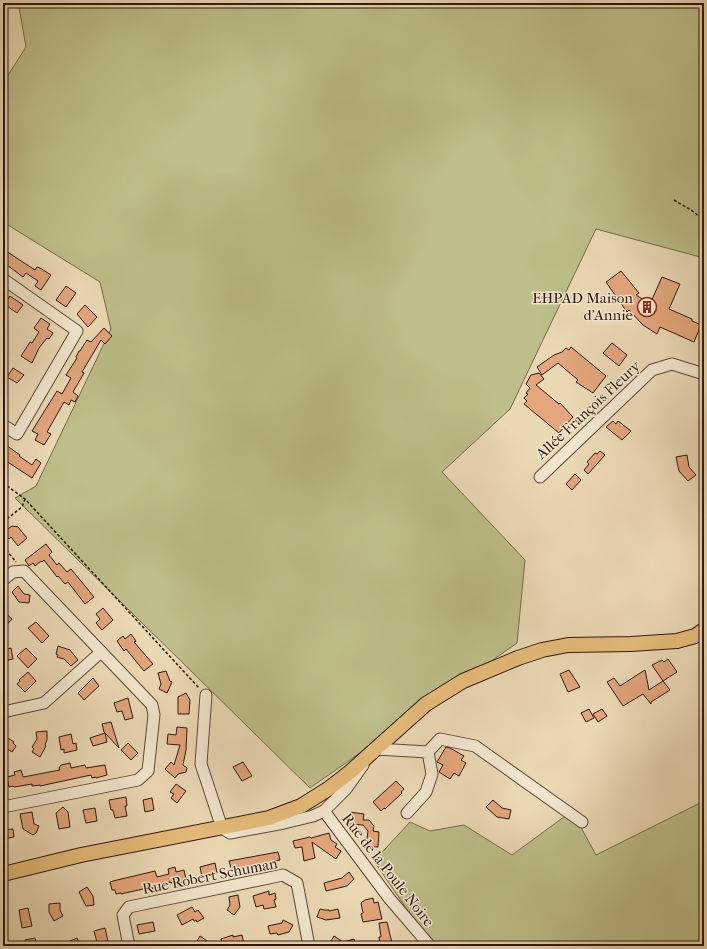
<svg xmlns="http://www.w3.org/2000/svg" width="707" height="949" font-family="'IM FELL French Canon',serif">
<rect width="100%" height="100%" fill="#ebd9b4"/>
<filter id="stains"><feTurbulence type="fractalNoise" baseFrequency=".005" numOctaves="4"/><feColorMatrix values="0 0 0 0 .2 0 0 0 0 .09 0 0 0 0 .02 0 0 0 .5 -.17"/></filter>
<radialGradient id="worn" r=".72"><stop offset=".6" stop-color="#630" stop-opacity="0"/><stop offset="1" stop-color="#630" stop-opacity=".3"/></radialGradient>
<g fill="#bdbe89" stroke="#766a4b">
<path d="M15,3H704V258L596,229L510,409L442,472L525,560L517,643L310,788L15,498L36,486L111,329L100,282L3,222V83L26,47L19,7Z"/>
<path d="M704,801V946H432L374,861L410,822L430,831L464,825L512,855L572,811L596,855Z"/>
</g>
<g fill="#e4a67c" stroke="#2f160d">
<path d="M3,249L35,270L37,267L40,268L51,275L41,290L35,286L38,281L26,273L23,277L3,262Z"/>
<path d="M621,271L639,293L636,295L650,304L662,277L680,284L669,309L692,319V321L701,325L694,342L660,327L657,334L643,325L629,310L627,312L606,282Z"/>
<path d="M66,286L76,293L66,307L56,300Z"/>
<path d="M10,296L23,305L17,313L4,304Z"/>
<path d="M85,305L97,317L88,327L77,314Z"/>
<path d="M41,318L50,324L47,329L53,333L49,339L47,338L39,348L32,363L21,356L30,342L32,343L39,332L34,328Z"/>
<path d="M104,328L112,336L105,344L101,340L82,372L84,373L73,392L78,396L75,402L71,400L69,405L64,402L47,432L51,434L44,445L35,440L38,434L32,431L57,391L62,394L71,378L66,375L77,358L76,357L79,351H80L87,340L91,342Z"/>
<path d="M612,343L627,355L619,366L603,353Z"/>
<path d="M571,347L606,376L593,393L576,382L578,380L558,363L542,375L537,367L554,355L562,352L566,348L569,350Z"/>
<path d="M13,368L24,375L17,383L7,377Z"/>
<path d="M539,373L544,379L536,385L559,404L560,403L573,417L559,433L524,404L527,401L524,398L528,394L526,393L530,388L526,384L531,375Z"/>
<path d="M613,421L616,424L618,421L631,431L622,440L606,427Z"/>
<path d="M3,443L20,455L19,456L32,465L36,459L41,463L32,478L3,459Z"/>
<path d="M600,451L605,455L588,474L584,470L589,464L587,462L595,453L597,454Z"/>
<path d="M687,455L689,467L696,475L688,481L679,471L676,457Z"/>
<path d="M575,474L581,480L572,490L566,484Z"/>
<path d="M12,526L18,527L27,538L18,546L11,537L9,539L4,532Z"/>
<path d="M46,544L52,552L49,555L57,565L59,563L67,572L71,569L94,597L85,604L68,582L65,584L58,576L57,577L44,560L42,562L41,561L35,566L33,563L29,566L25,560Z"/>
<path d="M18,586L24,594L30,595L29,603L19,602L12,592Z"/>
<path d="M103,608L113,620L102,630L96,623L100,619L96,614Z"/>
<path d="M3,611L12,619L3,629Z"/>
<path d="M36,622L49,636L42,643L28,628Z"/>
<path d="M131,634L136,641L134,642L153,664L144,671L126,649L124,651L117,641L123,636L125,639Z"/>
<path d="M58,646L70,650L78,660L71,666L64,659L57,657L58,655L56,654Z"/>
<path d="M11,648L13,659L3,661V650Z"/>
<path d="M26,648L37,659L28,668L17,656Z"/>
<path d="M668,659L677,672L663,681L652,665L662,660L664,662Z"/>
<path d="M569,670L580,687L568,692L560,674Z"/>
<path d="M645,670L649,690L663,681L670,690L651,702V704L643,694L623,706L607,682L614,678L620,686Z"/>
<path d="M166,671L170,681L172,682L167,693L159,689L161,684L158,673Z"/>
<path d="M28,672L36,681L25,692L17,684L20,681L19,680Z"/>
<path d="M93,678L99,686L84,700L78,693Z"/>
<path d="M186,693L190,700L189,714H178V697Z"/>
<path d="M128,698L133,718L125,720L122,711L117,712L114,703Z"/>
<path d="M589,709L594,718L586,722L581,713Z"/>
<path d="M602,709L607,716L598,722L593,714Z"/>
<path d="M111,722L119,748L104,732L102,724Z"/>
<path d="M177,727L187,728L186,750L183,765L187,768L186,772L178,774L175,778L165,769L171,762L174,765L180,745L167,744L168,734L176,735Z"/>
<path d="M47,731V740L45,745L46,746L40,757L32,752L34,749L32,747L37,739L36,732Z"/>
<path d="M105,733L107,742L93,746L90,738Z"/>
<path d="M71,734L73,744L76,743L77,750L64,753V749L61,750L59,737Z"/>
<path d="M3,735L14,742L13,743L16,746L12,752L3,746Z"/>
<path d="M128,743L138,753L131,760L121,750Z"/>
<path d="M446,747L450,748L464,756L461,760L466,763L459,776L454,773L450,779L439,772L443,765L437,762Z"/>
<path d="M243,762L252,776L242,781L233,767Z"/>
<path d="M70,763L71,768L85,765L86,768L105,765L107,775L96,778V777L92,778L91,775L40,786V785L32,786V784L14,787L13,786L9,787L7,777L15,775L14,772L21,770L23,777L60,770L59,768L61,765Z"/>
<path d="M396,781L404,789L401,792L402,793L385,809L384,808L381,811L373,802Z"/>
<path d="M176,784L186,791L177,803L171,798L174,794L170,792Z"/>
<path d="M126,797L127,806H125L127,816L115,818L113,810H111L109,800Z"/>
<path d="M152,798L154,810L145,812L143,800Z"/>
<path d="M493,800L502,808L511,810L509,819L497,817L486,807Z"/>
<path d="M63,807L68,812L70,827L59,829L56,813Z"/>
<path d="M95,808L97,821L86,823L83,810Z"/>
<path d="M32,812L34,824L39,826L36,833L33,835L23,829L20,814Z"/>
<path d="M349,812L364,814L363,820H369L374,826L373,831L379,832L378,847L366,846L368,831L363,825L348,824Z"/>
<path d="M13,829L14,837L3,839V830Z"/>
<path d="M329,833L331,840L337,844L335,847L341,851L336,859L312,842L315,858L304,861L302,847L295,848L293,841L310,837L311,838Z"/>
<path d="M278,852L280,860L275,861V862L232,871L229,861Z"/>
<path d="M215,863L217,873L213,874L214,876L202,877L200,867Z"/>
<path d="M175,867L176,872L184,870L186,879L182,880L183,882L176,884L175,882L171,883V882L158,884L159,887L152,889V887L121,894V893L116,894L115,890H112L110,882L113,881L155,871L157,877L169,874L168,869Z"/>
<path d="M349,872L354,879L347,886L326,891L324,883L342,878Z"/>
<path d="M87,887L93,896L94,905L86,906L79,892Z"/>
<path d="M269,891V895L275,893L276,899L274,900L276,907L264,909L263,905L256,907L253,896Z"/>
<path d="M238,895L240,907L234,915L227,910L230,905L229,897Z"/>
<path d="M373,898L374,903L378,902L382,919L363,922L361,914L363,913L361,903L365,900Z"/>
<path d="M60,903V910L63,916L54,921L49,912V904Z"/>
<path d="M192,907L195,912L198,910L204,918L197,922L196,920L194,921L193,919L182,925L177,915Z"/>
<path d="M28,908L32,926L22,928L19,910Z"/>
<path d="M320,909L324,910H329V911L338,909L340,918L326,920L317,917Z"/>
<path d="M283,920L293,925L289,932L278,935L277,933L270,934L268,926L282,923Z"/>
<path d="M153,922L155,931L139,934L137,925Z"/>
<path d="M387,922L392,943L380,946L379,937H381L379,923Z"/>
<path d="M105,928L109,946H98L94,931Z"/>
<path d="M233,935V937L242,935L244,944L234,946H223L221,939Z"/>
<path d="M200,936L214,946H194Z"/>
<path d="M334,936L343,942L354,939L356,946H328Z"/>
<path d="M35,938L37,946H26L25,940Z"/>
<path d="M77,938L81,946H58Z"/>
</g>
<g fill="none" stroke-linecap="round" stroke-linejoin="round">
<defs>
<g id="minor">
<path d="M3,279L77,331L17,434L3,425"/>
<path d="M540,477L652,370L672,364L704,374"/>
<path d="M3,580L13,572L24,571L152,705L154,715L148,771L138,780L3,807"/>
<path d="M206,695L201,764L222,828L230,833L284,823L313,816L324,811L346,789L363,765"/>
<path d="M3,712L44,703L101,652"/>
<path d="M376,749L428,752L432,774L426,792L407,813"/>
<path d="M428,752L440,739L475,746L582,822"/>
<path d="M324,811L389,898L430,946"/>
<path d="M129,946L123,915L129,907L283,875L297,883L309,946"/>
</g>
<path id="major" d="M3,874L81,855L269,818L301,806L328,789L350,772L426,704L463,681L518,658L542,650L568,645L631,644L677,641L695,636L704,630"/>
</defs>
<use href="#minor" stroke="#5e4737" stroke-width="13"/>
<use href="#major" stroke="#2f160d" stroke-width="16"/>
<g stroke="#2f160d" stroke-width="1.5" stroke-dasharray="3 2" stroke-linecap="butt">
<path d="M674,200L691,210L704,220"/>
<path d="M3,483L25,499L199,688"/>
<path d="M3,522L22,507L25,499"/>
<path d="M3,546L16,562"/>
</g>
<use href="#minor" stroke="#f2e6ce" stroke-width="11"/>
<use href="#major" stroke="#e6bc7a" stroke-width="14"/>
</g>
<defs>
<symbol id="building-ring" viewBox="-11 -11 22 22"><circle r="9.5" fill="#f2e6ce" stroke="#8f2418" stroke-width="1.5"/><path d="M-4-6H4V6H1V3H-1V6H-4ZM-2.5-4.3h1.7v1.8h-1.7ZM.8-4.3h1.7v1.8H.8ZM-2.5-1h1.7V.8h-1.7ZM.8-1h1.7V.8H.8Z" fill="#8f2418"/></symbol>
</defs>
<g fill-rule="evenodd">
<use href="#building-ring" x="636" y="296" width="22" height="22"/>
</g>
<g text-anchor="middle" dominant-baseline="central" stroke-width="3" stroke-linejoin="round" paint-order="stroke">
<g font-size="15" fill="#2f160d" stroke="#f2e6ce" text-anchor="end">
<text x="633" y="298">EHPAD Maison<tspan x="633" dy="17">d'Annie</tspan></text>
</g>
<g font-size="15" fill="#2f160d" stroke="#f2e6ce">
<text transform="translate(588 410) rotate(-43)">Allée François Fleury</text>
<text transform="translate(388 870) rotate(52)">Rue de la Poule Noire</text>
<text transform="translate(210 876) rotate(-11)">Rue Robert Schuman</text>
</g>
</g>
<rect width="707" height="949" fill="none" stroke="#ebd9b4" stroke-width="16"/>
<rect x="4" y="4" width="699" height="941" fill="none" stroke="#2f160d" stroke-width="2"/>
<rect x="8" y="8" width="691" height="933" fill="none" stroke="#2f160d"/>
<rect width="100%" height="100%" filter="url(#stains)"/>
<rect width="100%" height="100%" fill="url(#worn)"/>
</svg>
